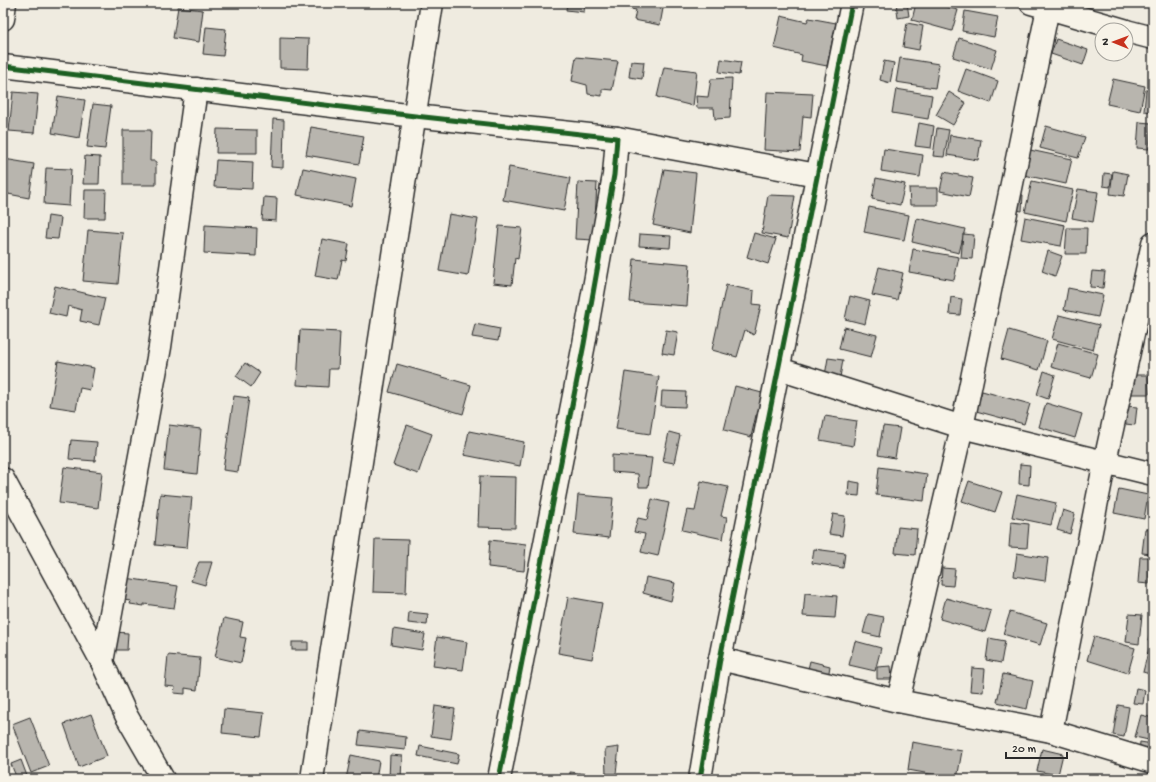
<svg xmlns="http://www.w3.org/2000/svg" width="1156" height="782" font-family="'Gochi Hand',sans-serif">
<rect width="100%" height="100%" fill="#efebe0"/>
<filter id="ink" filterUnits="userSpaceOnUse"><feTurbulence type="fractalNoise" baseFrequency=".025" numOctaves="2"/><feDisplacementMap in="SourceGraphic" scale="8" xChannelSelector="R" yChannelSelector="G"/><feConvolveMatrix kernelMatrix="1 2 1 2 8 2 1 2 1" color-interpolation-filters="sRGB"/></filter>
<g filter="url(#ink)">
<g fill="#b8b5ae" stroke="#2b2b2b">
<path d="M567,3H585L584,12L566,10Z"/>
<path d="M615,3H664L660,25L634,20L636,10L615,6Z"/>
<path d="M896,3H907L909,16L898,18Z"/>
<path d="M916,3H932L958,10L952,31L912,20Z"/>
<path d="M178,7L203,10L199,42L173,38Z"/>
<path d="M965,11L998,17L994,37L962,31Z"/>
<path d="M781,16L807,22L809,18L836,23L827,66L801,61L802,55L774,48Z"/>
<path d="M907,23L923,26L919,50L903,47Z"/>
<path d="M206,27L226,29L223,56L203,54Z"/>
<path d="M280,38L309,39L308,69L280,68Z"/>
<path d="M959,38L997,50L991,69L953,57Z"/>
<path d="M1056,39L1088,50L1083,65L1051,54Z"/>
<path d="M576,57L618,61L612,90L602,89V96L588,94L587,85L572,81Z"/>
<path d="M900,58L939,64L935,88L896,82Z"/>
<path d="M721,59L741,62L739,75L719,72Z"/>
<path d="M631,61L644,62L642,79L629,77Z"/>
<path d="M884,61L894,63L890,83L880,80Z"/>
<path d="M664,67L697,71L693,106L657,97Z"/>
<path d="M966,69L998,81L991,103L958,91Z"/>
<path d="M732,78L730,118L715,119L714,108H697L696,96L708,97L711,79Z"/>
<path d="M1113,79L1145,86L1140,111L1107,104Z"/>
<path d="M896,89L932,95L928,119L892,113Z"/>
<path d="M1146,90H1153V112L1144,111Z"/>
<path d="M13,92L38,94L34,133L9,131Z"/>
<path d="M767,92L813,94L811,117L803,116L800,152L764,150Z"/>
<path d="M949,92L966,103L953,125L936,115Z"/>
<path d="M58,96L85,100L79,138L52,133Z"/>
<path d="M93,104L111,106L105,149L87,147Z"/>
<path d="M273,119L284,120L283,168L271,167Z"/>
<path d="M1139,122L1151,123L1149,149L1137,148Z"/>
<path d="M919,123L934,126L931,148L915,146Z"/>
<path d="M1046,126L1085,137L1078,158L1040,148Z"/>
<path d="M311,127L364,136L359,164L306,155Z"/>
<path d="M937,128L949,130L944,157L933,156Z"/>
<path d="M217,129L257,130V153H216Z"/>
<path d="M123,130H151L150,161H156V185H123Z"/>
<path d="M950,135L981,140L978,160L947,155Z"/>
<path d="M884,149L923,155L920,177L881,171Z"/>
<path d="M1030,150L1072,159L1066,184L1024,175Z"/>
<path d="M85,156L100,157L99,184H83Z"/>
<path d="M4,159L34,164L29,198L3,193Z"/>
<path d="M216,160L253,162L252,189L214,187Z"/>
<path d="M509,167L570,178L564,211L503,200Z"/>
<path d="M46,168L71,169L69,206L44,204Z"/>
<path d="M303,168L356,179L351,206L297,195Z"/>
<path d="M664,169L696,173L690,233L653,225Z"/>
<path d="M1113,171L1128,174L1124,196L1110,194Z"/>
<path d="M944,172L973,178L969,197L940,191Z"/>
<path d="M1104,173L1112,174L1110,187L1103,186Z"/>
<path d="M876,178L905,184L900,205L872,199Z"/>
<path d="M1032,181L1073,190L1066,221L1025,212Z"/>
<path d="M578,182L597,183L594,240L575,239Z"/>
<path d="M909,188H938V205H910Z"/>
<path d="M1078,189L1098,192L1093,222L1072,218Z"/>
<path d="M85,190H106L105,218H84Z"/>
<path d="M1009,194L1023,195L1022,211L1008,209Z"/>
<path d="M768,195L795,196L788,238L762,233Z"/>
<path d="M264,197L277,198L276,221L262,220Z"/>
<path d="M869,207L909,215L904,240L864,232Z"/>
<path d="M449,214L478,219L468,276L439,271Z"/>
<path d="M48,216L61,218L58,239L45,238Z"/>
<path d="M1025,217L1065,225L1061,246L1021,239Z"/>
<path d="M917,218L965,229L959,253L912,242Z"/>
<path d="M205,225L257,228L256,256L204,253Z"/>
<path d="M499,226L522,228L518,259L515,258L512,285L493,283Z"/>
<path d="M1067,228H1087L1086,254H1065Z"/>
<path d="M88,230L123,233L118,284L83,281Z"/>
<path d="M754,233L776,239L768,264L747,257Z"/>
<path d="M640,234L671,236L670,248L639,246Z"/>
<path d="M963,234L974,235L972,259L961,258Z"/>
<path d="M322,239L349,244L346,261L342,260L338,280L315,276Z"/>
<path d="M913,249L959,257L954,280L909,272Z"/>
<path d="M1048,251L1062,256L1055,276L1042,271Z"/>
<path d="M634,259L690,264L687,306L630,302Z"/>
<path d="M879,267L903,273L897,300L872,295Z"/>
<path d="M1092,271L1105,272L1103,288L1090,287Z"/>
<path d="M726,285L754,291L753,304L761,305L754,335L745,330L737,357L712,350Z"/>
<path d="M55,286L105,298L99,325L80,321L82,310L68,306L66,317L49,313Z"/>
<path d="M1068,288L1103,295L1098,317L1064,310Z"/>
<path d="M850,296L870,301L865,324L845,319Z"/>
<path d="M951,297L962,299L960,315L949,314Z"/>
<path d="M1152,310H1153V336L1146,334Z"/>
<path d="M1059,315L1099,325L1093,350L1052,339Z"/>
<path d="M475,324L500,329L498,341L472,337Z"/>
<path d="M844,327L877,335L871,357L839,349Z"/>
<path d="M300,330L340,332L338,369H329L328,387L297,385Z"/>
<path d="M666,330L678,332L674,355L662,353Z"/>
<path d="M1009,330L1047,341L1039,370L1001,359Z"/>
<path d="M1058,343L1098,354L1091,378L1051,367Z"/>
<path d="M828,358L843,360L839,383L824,381Z"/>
<path d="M58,361L94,368L90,390L80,388L76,410L50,406Z"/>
<path d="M245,363L260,373L251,387L236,376Z"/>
<path d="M397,364L471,385L463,414L389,392Z"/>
<path d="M1044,371L1055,375L1048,399L1037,395Z"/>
<path d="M625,372L659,377L650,434L616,429Z"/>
<path d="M1130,375H1148L1149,394H1131Z"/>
<path d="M735,386L766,394L761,416L756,415L751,437L724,430Z"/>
<path d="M662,391L686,392L685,407L661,406Z"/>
<path d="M982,391L1030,404L1024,424L976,411Z"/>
<path d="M234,396L249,398L238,472L223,470Z"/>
<path d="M1046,403L1082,414L1075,438L1039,427Z"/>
<path d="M1127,406L1137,407L1135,425L1125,424Z"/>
<path d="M825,416L857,421L853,446L820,440Z"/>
<path d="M169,425L201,429L197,474L164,470Z"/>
<path d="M407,425L432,434L418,474L393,465Z"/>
<path d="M883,426L900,428L895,458L878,455Z"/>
<path d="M469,431L524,442L520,466L464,455Z"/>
<path d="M669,432L680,435L674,463L663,461Z"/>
<path d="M71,440L97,442L95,461L69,459Z"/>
<path d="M612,455L652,458L648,487H639L638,474L612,472Z"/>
<path d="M1020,464L1030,465L1029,485L1019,484Z"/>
<path d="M64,467L102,472L98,508L59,503Z"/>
<path d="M879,467L927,474L924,501L876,495Z"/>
<path d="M480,476L516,477L515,528L478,527Z"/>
<path d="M701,481L728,487L721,516L727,517L723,539L682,530L687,510L695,511Z"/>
<path d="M849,481L860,483L859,496L848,495Z"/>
<path d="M969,481L1002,492L995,512L962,501Z"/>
<path d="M1119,489L1148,495L1144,519L1114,513Z"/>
<path d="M160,494L192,497L187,548L155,545Z"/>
<path d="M1017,494L1056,503L1051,525L1012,517Z"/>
<path d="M578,495L613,498L609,538L574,534Z"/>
<path d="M652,499L669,503L658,556L641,552L645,534L634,532L638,518L647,520Z"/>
<path d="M1063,510L1075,514L1070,534L1057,530Z"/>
<path d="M833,514L845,516L842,536L829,534Z"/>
<path d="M1011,522L1029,524L1027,548L1009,547Z"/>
<path d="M898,527L917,529L915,555L895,553Z"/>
<path d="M1145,529L1153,530V554L1142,553Z"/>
<path d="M375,539L408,540L406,593L373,592Z"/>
<path d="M490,540L526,544L524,571L488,567Z"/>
<path d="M814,549L845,553L843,568L812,563Z"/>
<path d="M1017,553L1048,558L1045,581L1014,576Z"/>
<path d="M1140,557H1150L1149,584L1138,583Z"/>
<path d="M199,562H212L205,585L191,581Z"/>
<path d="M942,568L955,569L953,586L941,585Z"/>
<path d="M646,577L675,583L671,601L643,593Z"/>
<path d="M126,578L178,586L174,608L144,604V606L130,604L131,601L123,600Z"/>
<path d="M805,593L837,596L835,618L803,616Z"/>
<path d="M568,597L602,603L592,659L558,653Z"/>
<path d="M946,598L991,611L985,632L940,619Z"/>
<path d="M409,612L428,614L427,625L408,623Z"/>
<path d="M1010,612L1047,623L1040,645L1003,634Z"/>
<path d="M868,614L884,617L880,637L863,633Z"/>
<path d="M1129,614L1142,615L1139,644L1126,642Z"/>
<path d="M224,618L243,622L240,637L246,638L241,663L215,657Z"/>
<path d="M1153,624V642L1148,641Z"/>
<path d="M393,629L425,634L422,650L391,645Z"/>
<path d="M114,632L128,633L127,650H113Z"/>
<path d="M1094,636L1135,648L1128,673L1087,660Z"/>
<path d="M437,637L467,642L463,670L433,666Z"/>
<path d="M989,638L1005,641L1001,663L986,660Z"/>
<path d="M855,641L881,648L875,671L849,665Z"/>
<rect x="292" y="642" width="16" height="8"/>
<path d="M1149,648L1153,649V675L1143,672Z"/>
<path d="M168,655L200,658L197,690L185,688V694L174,693L175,687L165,686Z"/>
<path d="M810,661L830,666L828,678L807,673Z"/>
<path d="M891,666L892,679H877V667Z"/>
<path d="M972,668L985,669L983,692L970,691Z"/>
<path d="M1003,674L1033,681L1027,709L997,702Z"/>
<path d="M1136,688L1145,690L1143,704L1133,703Z"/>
<path d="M1118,705L1129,707L1124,737L1113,735Z"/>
<path d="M435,706L455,709L451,739L431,736Z"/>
<path d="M224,709L264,713L261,737L222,733Z"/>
<path d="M91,714L107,756L79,767L64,724Z"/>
<path d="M1141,715L1153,718V741L1135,737Z"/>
<path d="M30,717L49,766L31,773L12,724Z"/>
<path d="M360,731L406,737L405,750L358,745Z"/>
<path d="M912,742L962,751L957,779H936V775L908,770Z"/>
<path d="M1140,742L1153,744V755L1139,753Z"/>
<path d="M420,746L459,754L457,764L418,756Z"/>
<path d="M619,747L616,774H606L605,749Z"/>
<path d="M1042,749L1063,754L1058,775L1037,771Z"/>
<path d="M351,755L379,761L376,779H346Z"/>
<path d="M390,755L402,756L401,779H389Z"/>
<path d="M21,760L27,776L17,779L11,764Z"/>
<path d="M570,772L603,776V779H570Z"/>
</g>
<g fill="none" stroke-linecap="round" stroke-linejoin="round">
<defs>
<g id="minor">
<path d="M1031,3L1124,30"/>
<path d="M3,19L5,3"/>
<path d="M1126,31L1153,38"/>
<path d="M3,66L415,116L617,138L614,175L584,344L499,779"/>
<path d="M617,138L817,175"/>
<path d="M779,369L962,427L1153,474"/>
<path d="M3,479L102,662L126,715L163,779"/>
<path d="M720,659L898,701L1051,731L1153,762"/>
<path d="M102,662L160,347L196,89"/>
<path d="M898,701L962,427L1048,8"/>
<path d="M1051,731L1105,461L1153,243"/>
<path d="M312,779L432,3"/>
<path d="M700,779L720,659L852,3"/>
</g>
</defs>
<use href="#minor" stroke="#2b2b2b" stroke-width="25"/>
<use href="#minor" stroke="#f7f3e8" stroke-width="22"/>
<defs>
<g id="cycleway">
<path d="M3,66L415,116L617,138L614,175L584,344L499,779"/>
<path d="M700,779L720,659L852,3"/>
</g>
</defs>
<use href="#cycleway" stroke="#f7f3e8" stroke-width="8"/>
<use href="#cycleway" stroke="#1b5e20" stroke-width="5"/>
</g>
</g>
<rect width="1156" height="782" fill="none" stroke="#f7f3e8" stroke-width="16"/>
<rect x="8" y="8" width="1140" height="766" fill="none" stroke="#2b2b2b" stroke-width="1.5" filter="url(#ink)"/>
<g transform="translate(1114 42) rotate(271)"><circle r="19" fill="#f7f3e8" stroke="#a5a39c"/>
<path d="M0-3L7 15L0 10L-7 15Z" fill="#c8321e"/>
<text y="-6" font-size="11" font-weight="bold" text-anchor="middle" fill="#2b2b2b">N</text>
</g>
<path d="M1006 752v6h61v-6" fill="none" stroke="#2b2b2b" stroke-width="2"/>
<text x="1012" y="752" font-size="12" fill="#2b2b2b" stroke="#f7f3e8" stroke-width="3" paint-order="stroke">20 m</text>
</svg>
